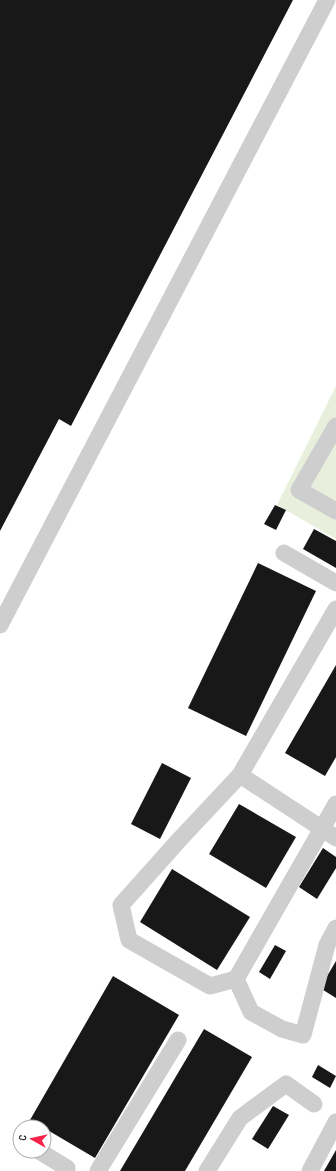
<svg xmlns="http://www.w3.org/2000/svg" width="336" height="1171" font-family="'Sofia Sans Condensed',sans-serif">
<rect width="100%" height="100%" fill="#fff"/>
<path fill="#e9efdd" d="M336,386V539L277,505Z"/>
<g fill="#181818">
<path d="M0,0H293L71,426L59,419L0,531Z"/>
<path d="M275,505L286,510L276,530L264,524Z"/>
<path d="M314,529L336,541V568L303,549Z"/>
<path d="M258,563L316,591L246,736L188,708Z"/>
<path d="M336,665V757L325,776L285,753Z"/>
<path d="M162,763L191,778L160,839L131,824Z"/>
<path d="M239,804L296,837L266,888L209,854Z"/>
<path d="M323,848L336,857V868L317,899L299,887Z"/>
<path d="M172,869L250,917L217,970L140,922Z"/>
<path d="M275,945L286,951L270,979L259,972Z"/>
<path d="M336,961V998L320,988Z"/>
<path d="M113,976L179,1015L95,1158L44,1128V1127L30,1120Z"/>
<path d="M204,1029L252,1057L185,1171H120Z"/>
<path d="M318,1065L336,1076L330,1088L312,1077Z"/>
<path d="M273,1106L289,1115L268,1149L252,1139Z"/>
<path d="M336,1150V1171H324Z"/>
</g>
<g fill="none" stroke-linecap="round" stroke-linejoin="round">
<g stroke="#cecece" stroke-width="17">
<path d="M336,426L299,490L336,511"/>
<path d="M284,553L336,583"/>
<path d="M336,609L240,775L180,839L121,905L129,940L210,986L236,979L336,804"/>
<path d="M0,625L327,0"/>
<path d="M240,775L336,838"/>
<path d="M236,979L251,1012L282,1029L303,1035L327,945L336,928"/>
<path d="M39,1151L67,1168V1171"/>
<path d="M98,1171L178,1040"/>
<path d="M207,1171L240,1118L286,1084L314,1104"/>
<path d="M310,1171L336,1122"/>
</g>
</g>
<g transform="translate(32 1139) rotate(278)"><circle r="19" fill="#ffffff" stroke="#adadad"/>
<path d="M0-3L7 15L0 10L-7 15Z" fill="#f6244b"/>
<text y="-6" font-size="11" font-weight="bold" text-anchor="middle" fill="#313131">С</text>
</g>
</svg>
